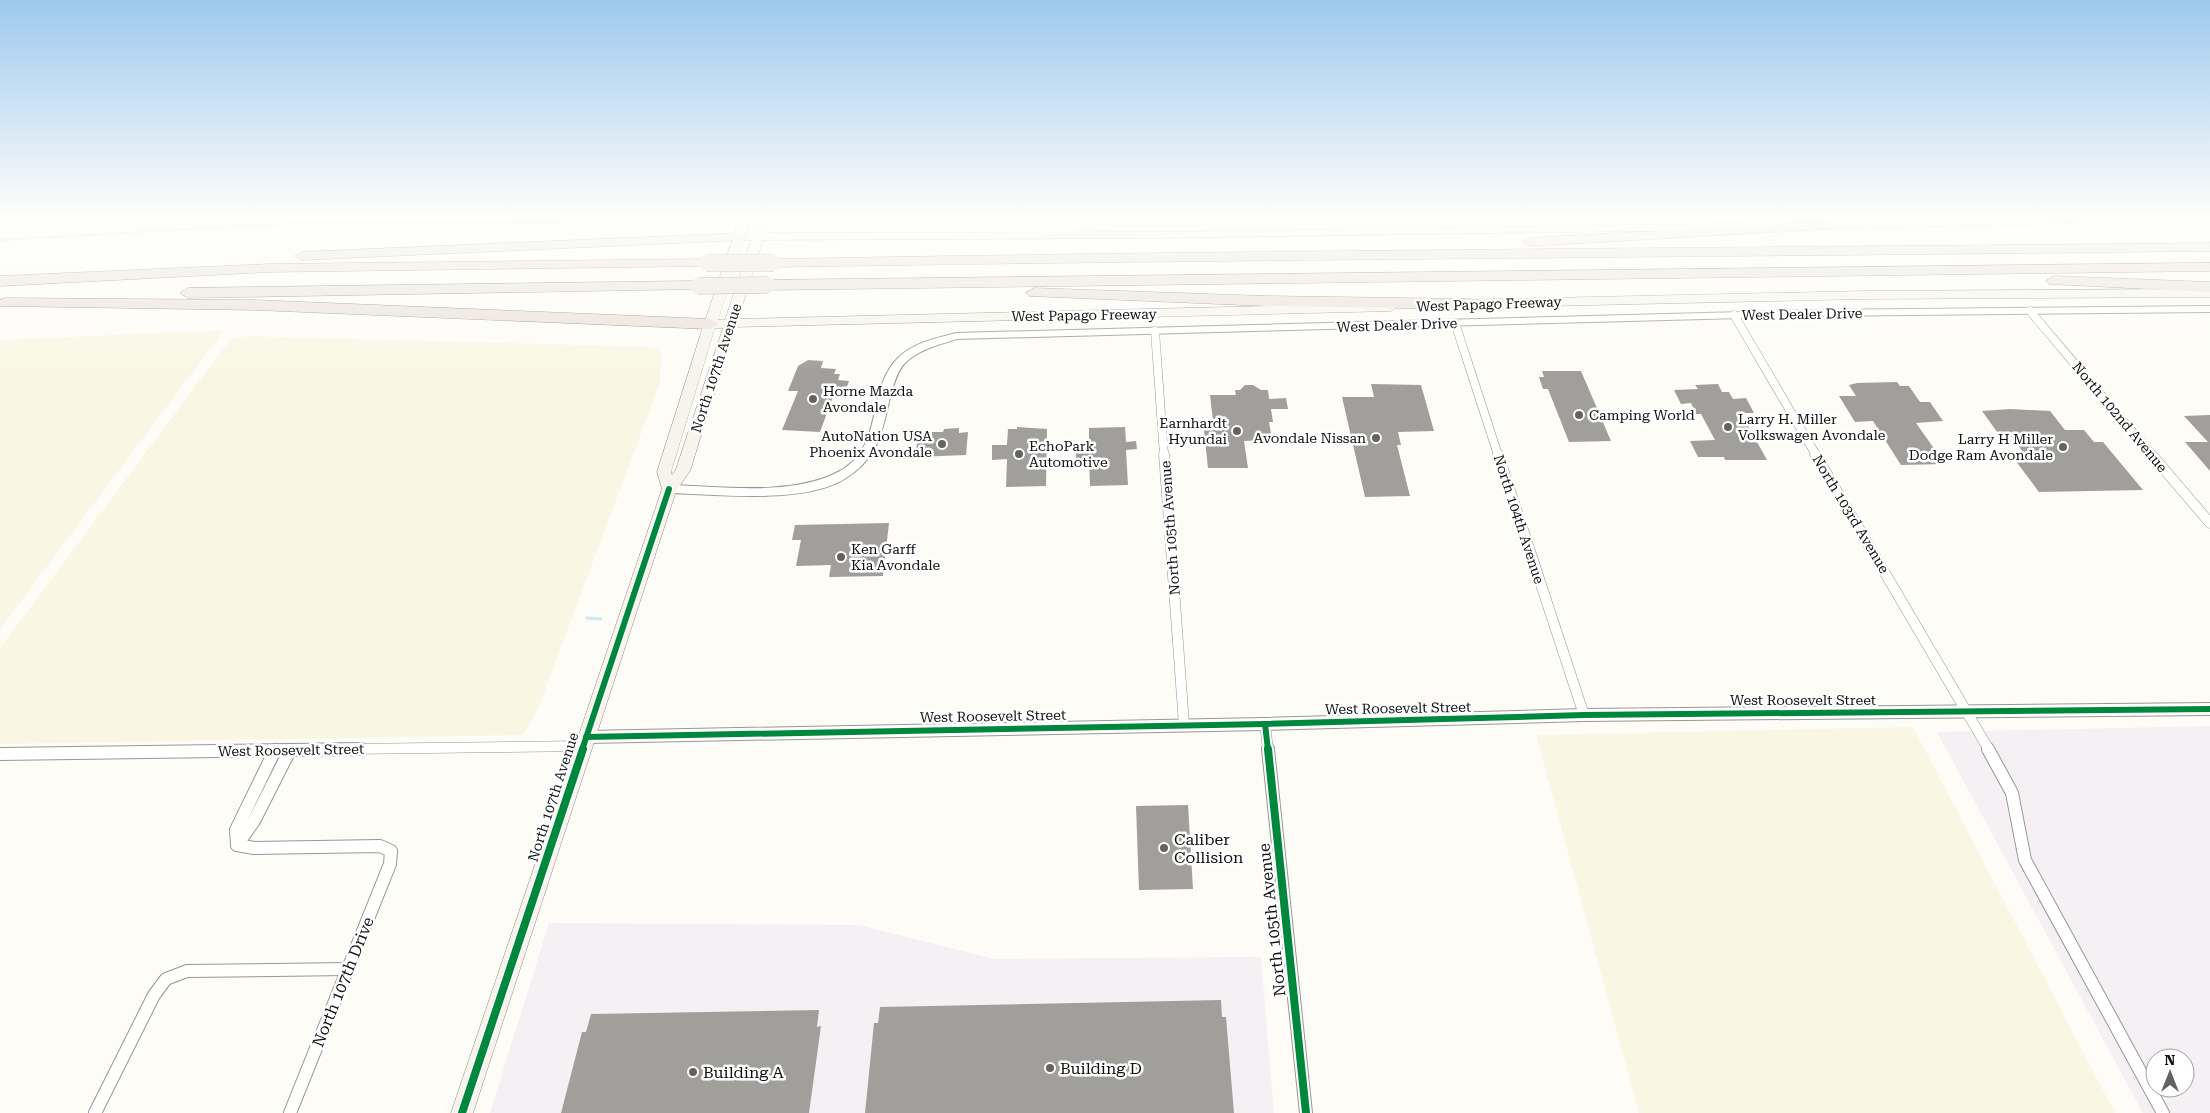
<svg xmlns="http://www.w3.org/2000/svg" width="2210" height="1113" font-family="'Roboto Serif',serif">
<rect width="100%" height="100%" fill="#fdfcf7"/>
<g fill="#f5f0f3" fill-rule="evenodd">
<path d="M2210,726V1113H2143L1937,732ZM2155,1058H2185V1088H2155Z"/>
<path d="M549,923L859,925L994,959L1261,957L1274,1113H490Z"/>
</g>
<g fill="#f9f7e4">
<path d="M0,215H191L0,231Z"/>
<path d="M224,330L0,629V340Z"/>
<path d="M249,336L649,347L661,351L660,383L539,706L523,735L0,744V648L227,344L234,338Z"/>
<path d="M1913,727L2115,1113H1639L1536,735Z"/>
</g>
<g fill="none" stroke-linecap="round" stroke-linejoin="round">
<g stroke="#cde8f7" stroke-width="2.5">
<path d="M767,218L929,215"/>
<path d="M0,240L296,223H495L743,219"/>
</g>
<path stroke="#cde8f7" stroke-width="3" d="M587,618L601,619"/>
</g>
<g fill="#a19f9c">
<path d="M808,360L823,361L821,368L836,369L834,374H840L838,380L849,381L844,395L834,394L820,432L782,430L798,391H788L798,366Z"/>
<path d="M1542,371H1581L1611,441L1569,442L1548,389H1543L1539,377H1544Z"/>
<path d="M1897,382L1900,386H1909L1920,402H1930L1943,421L1916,423L1945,464L1901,465L1873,421L1855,422L1839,396H1856L1849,385L1857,383Z"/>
<path d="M1371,384L1421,385L1434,431L1398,432L1401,445H1397L1410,496L1365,497L1342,397H1374Z"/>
<path d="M1718,384L1722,392H1729L1733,399L1746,398L1754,413H1741L1767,460H1725L1724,457H1698L1690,441L1715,440L1701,414H1696L1691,403L1681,404L1674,390L1698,389L1695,385Z"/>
<path d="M1245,385H1253L1261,390H1268L1269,399L1286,398L1288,409H1271L1273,422H1269L1272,440L1244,441L1248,468H1208L1203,421H1213L1210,395H1236L1235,390H1240Z"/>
<path d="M2010,409L2050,411L2065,430H2084L2094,442H2103L2143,490L2039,492L2009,452H2023L2011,436H2000L1982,411Z"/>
<path d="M2210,415V471L2185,442H2208L2184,416Z"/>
<path d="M1017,427L1047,429L1046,486L1006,487L1007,459L992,460V445H1007L1008,429H1017Z"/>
<path d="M1125,427L1126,442L1136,441L1137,449L1126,450L1128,485L1090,486L1089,458H1076V442H1089V428Z"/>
<path d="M959,428V433L968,432L966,455L915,457L917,443L931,442L932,432H943L944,429Z"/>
<path d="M889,523L883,576L829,577L831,565L796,566L801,540H792L795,525Z"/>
<path d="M1188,805L1193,889L1139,890L1136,806Z"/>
<path d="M1221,1000L1222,1017H1226L1234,1113H865L874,1023H878L880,1007Z"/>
<path d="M819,1010L817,1027L821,1026L809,1113H561L582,1032H586L591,1014Z"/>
</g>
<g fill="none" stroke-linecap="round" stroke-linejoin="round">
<defs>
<g id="minor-far2">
<path d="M2030,311L2152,455"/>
<path d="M1734,315L1816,455"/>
<path d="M1455,323L1498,455"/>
<path d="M1155,331L1164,455"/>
</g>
<g id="minor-far1">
<path d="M1164,454L1184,724"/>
<path d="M1498,454L1584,715"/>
<path d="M1815,454L1989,750"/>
<path d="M2151,454L2210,523"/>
<path d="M1265,724L1268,750"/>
<path d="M270,750L583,746"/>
</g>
<g id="minor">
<path d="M1268,749L1306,1113"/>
<path d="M1988,749L2012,793L2025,860L2163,1113"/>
<path d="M275,750L236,830L237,845L254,821L290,750"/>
<path d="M0,754L361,749"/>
<path d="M237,845L254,848L380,846L391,851L390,864L290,1113"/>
<path d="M95,1113L154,995L166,979L187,971L348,969"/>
</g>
<g id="tertiary">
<path d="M2210,306V312L1813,316L957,339C939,345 919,349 905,363C898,370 895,381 892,390C882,427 882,455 846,478C805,505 717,494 669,493L663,489L669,485C720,486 787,496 834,474C887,450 864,392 898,358C913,343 936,338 956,333L1813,310Z"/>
<path d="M2210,703V715L1584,721L1265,730L586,743L581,741L579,737L581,733L586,731L1265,718L1584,709Z"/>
</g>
<g id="secondary">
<path d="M741,215H753L746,234L753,233L759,215H771L765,233L1158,232L1774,223L1780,226L1774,229L1158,238L763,240L738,319L1391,303L1397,307L1391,311L735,327L690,471L676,491L473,1113H451L662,489L657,472L701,333ZM744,240H751L725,320H718ZM715,328H723L676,469L672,475L671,472Z"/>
<path d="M2157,215H2210V220L1812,229L1806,226L1812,223Z"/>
<path d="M2210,289V297L1864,299L1458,308L1452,304L1458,300L1864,291Z"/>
</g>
<g id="motorway">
<path d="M1824,222L1831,226L1829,229L1530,246L1523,242L1530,238Z"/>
<path d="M740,233L745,234L747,237L745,240L302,260L295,256L302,252Z"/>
<path d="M2210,243V251C1731,257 1253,259 774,267L767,263L774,259C1253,250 1731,248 2210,243Z"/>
<path d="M706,259L711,260L713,263L711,266L270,272L0,286V276L270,264Z"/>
<path d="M2210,263V271L768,290L760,285L768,280Z"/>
<path d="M2054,276L2210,282V292L2049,284L2046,281Z"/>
<path d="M698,281L706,286L703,289L188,298L180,293L188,288Z"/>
<path d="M1034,288L1267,296L1471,299L1479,304L1471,309L1267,306L1029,296L1026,293Z"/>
<path d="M5,298L256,300L710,319L718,324L710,329L256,310L0,306V300Z"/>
</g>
</defs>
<use href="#minor-far2" stroke="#979795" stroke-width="9"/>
<use href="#minor-far1" stroke="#979795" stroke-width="11"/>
<use href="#minor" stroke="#979795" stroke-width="14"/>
<use href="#tertiary" stroke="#979795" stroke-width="2"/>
<use href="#secondary" stroke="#8e8d8b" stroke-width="1"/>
<use href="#motorway" stroke="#858482" stroke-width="1"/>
<use href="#minor-far2" stroke="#fffffe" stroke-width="8"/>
<use href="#minor-far1" stroke="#fffffe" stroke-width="10"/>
<use href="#minor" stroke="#fffffe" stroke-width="12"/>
<use href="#tertiary" fill="#fffffe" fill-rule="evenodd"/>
<use href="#secondary" fill="#f6f4eb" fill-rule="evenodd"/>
<use href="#motorway" fill="#eae1d8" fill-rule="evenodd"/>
<defs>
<g id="motorway-bridge">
<path d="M706,263H774"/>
<path d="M698,286L768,285"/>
</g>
</defs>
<use href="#motorway-bridge" stroke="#858482" stroke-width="17" stroke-linecap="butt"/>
<use href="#motorway-bridge" stroke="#eae1d8" stroke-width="16"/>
<defs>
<g id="cycleway-far1">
<path d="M1265,724L1268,750"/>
<path d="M586,737L1265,724L1584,715L2210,709"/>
<path d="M582,750L669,489"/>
</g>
<g id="cycleway">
<path d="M1268,749L1306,1113"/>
<path d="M462,1113L583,749"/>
</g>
</defs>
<use href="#cycleway-far1" stroke="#fff" stroke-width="9"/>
<use href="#cycleway" stroke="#fff" stroke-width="11"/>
<use href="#cycleway-far1" stroke="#00873e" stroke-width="6"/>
<use href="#cycleway" stroke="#00873e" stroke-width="8"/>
</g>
<linearGradient id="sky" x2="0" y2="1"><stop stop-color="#9dc9ee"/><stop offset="0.58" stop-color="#fefefb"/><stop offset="1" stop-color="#fefefb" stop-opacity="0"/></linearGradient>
<rect width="2210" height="371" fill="url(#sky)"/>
<g fill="#646362" stroke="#fff" stroke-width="2">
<circle cx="813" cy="399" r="5"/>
<circle cx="1579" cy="415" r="5"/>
<circle cx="1728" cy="427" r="5"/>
<circle cx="1237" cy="431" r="5"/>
<circle cx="1376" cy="438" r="5"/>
<circle cx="942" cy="444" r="5"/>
<circle cx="2063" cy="447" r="5"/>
<circle cx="1019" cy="454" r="5"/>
<circle cx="841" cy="557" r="5"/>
<circle cx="1164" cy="848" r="5"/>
<circle cx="1050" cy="1068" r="5"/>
<circle cx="693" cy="1072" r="5"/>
</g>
<g text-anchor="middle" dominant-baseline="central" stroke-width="5" stroke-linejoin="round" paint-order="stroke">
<g font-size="14" fill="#111" stroke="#fff">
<text transform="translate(1489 304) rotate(-2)">West Papago Freeway</text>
<text transform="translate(1802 314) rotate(-1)">West Dealer Drive</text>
<text transform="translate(1084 315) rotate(-1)">West Papago Freeway</text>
<text transform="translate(1397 325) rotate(-2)">West Dealer Drive</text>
<text transform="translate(716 368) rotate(-72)">North 107th Avenue</text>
<text transform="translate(2120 417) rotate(50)">North 102nd Avenue</text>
<text transform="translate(1851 514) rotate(59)">North 103rd Avenue</text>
<text transform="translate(1519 519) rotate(72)">North 104th Avenue</text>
<text transform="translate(1170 528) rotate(-94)">North 105th Avenue</text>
<text x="1803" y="700">West Roosevelt Street</text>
<text transform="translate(1398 708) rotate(-1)">West Roosevelt Street</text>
<text transform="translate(993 716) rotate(-1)">West Roosevelt Street</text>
<text transform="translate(291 750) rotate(-1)">West Roosevelt Street</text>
<text transform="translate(553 797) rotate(-72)">North 107th Avenue</text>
</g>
<g font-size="14" fill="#111" stroke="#fff" text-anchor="start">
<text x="823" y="391">Horne Mazda<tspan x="823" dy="16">Avondale</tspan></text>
<text x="1589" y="415">Camping World</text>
<text x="1738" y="419">Larry H. Miller<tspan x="1738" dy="16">Volkswagen Avondale</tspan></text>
<text x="1227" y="423" text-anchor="end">Earnhardt<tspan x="1227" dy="16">Hyundai</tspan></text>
<text x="932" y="436" text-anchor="end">AutoNation USA<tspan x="932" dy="16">Phoenix Avondale</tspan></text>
<text x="1366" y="438" text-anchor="end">Avondale Nissan</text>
<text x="2053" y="439" text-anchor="end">Larry H Miller<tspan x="2053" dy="16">Dodge Ram Avondale</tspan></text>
<text x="1029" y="446">EchoPark<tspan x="1029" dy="16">Automotive</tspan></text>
<text x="851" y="549">Ken Garff<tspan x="851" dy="16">Kia Avondale</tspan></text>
</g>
<g font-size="16" fill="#111" stroke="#fff" text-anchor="start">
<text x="1174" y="839">Caliber<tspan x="1174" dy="18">Collision</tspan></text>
<text x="1060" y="1068">Building D</text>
<text x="703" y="1072">Building A</text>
</g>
<g font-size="16" fill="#111" stroke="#fff">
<text transform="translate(1272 920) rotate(-96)">North 105th Avenue</text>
<text transform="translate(343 982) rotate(-68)">North 107th Drive</text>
</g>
</g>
<g transform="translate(2170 1073)"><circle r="24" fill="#ffffff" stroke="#a0a0a0"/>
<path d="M0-4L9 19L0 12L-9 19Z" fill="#646362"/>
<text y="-8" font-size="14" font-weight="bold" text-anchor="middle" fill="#111111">N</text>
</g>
</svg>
